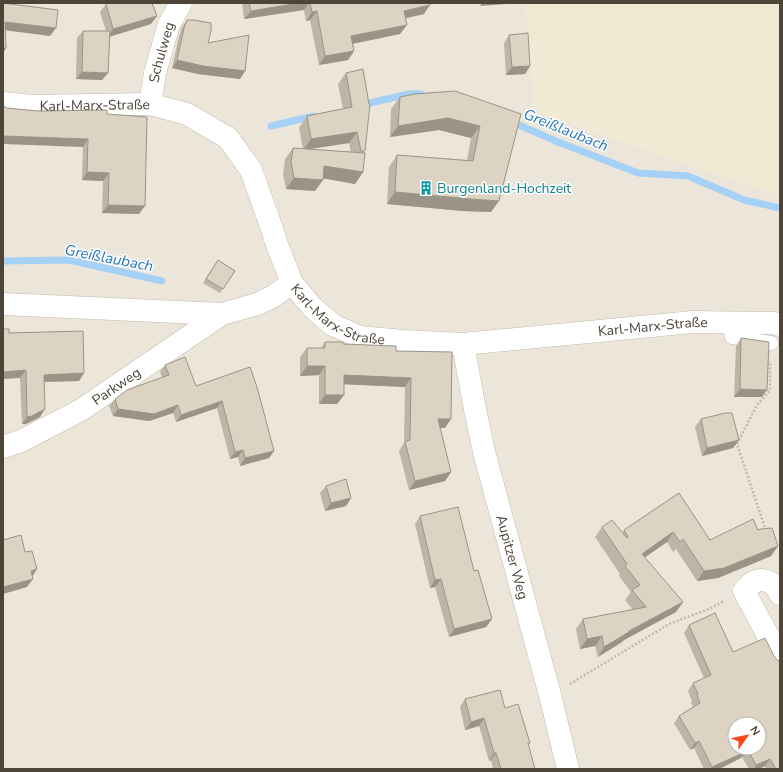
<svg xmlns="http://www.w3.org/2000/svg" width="783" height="772" font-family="'Nunito Sans',sans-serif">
<rect width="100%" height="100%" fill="#f6f4eb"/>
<path fill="#ebe6d9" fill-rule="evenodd" d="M3,3H780V769H3ZM735,724H759V748H735Z"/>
<path fill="#f0ead4" d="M525,3H780V194H773L707,172L534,111Z"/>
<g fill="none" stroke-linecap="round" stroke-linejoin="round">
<g stroke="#a5d1f6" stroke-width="7">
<path d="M361,105L409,94H421"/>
<path d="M510,121L558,142L638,173L688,176L744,200L780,208"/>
<path d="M271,126L314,116"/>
<path d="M3,261L69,260L162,281"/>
</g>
<defs>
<path id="lane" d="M730,323L732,337L771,343"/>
<g id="street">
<path id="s1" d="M3,103L32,106L150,104L187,114L228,138L251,170L271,226L276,242L292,283L313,308L333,325L360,337L402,341L463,344L693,322L774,323L780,325"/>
<path id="s2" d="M150,104L155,73L169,24L181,3"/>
<path d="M3,304L222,314L257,304L272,297L292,283"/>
<path id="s3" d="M463,344L474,404L484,452L550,695L568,769"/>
<path id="s4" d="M3,447L21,441L81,410L222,314"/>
<path d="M780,594C771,576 756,576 744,591L780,658"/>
</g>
</defs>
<use href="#lane" stroke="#c3bcad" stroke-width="15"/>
<use href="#street" stroke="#c3bcad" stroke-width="23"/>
<g stroke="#c6b99d" stroke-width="2.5" stroke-dasharray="2 2" stroke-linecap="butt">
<path d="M766,531L737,444L757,405L770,390V361"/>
<path d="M570,684L669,624L709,609L724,601"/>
</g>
<use href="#lane" stroke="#fff" stroke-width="14"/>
<use href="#street" stroke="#fff" stroke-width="22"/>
</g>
<g fill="#bdb5a7" fill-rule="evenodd">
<path d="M242,3H430L424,14L405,18L400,34L353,44L354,51L348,60L319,65L310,20L306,21L304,10L244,19Z"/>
<path d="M106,4L151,24L109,37L108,73L102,80L76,79L77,38L83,31H106L100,12Z"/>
<path d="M187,20L208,43L245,71L240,79L198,74L172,68L179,36L182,27Z"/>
<path d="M509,35L530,66L525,74L506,75L504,43Z"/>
<path d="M346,73L364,153L363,172L355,184L323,178L315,191L286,189L283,174L285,159L293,148L303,149L299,128L307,116L343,109L338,84ZM349,143L351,152L311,149Z"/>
<path d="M400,97L521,114L491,212L463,211L387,204L389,167L397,155L467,160L471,138L439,130L390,137L391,109Z"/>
<path d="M7,108L38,111L107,114L139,214L102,213L103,181L82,180L83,147Z"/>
<path d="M215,264L235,271L220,293L203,283Z"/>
<path d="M9,333L84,373L79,381L44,382L40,417L26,424H22L20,378Z"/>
<path d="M741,338L762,397H734L736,346Z"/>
<path d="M325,342L396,351L445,428H440L451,472L445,481L409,490L399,451L404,443L405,387L344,384V395L337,404H319V375L300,376V357L307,348H321Z"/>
<path d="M165,365L196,386L250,367L274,451L269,458L240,466L238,457L230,459L217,408L176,422L173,413L149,421L113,416L109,406L115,399L162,377L160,372Z"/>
<path d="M701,419L739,440L733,448L702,456L695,427Z"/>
<path d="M326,486L351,498L346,506L325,511L320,493Z"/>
<path d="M679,493L710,540L758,530L778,546L771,556L718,578L697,581L676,549L673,552L667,542L644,558L683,602L676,612L624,640L622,642L598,657L595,646L580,649L576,629L583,619L633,610L625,600L631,592L619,576L620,574L595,537L602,527L623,532L624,530Z"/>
<path d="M420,516L474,571L492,619L486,627L449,637L435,587L430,588L415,524Z"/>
<path d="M689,625L780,769H766L765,766L759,769H749L742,757L737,760L719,769H704L694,748L690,750L674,723L679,716L693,707L691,703L692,701L688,691L693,683L704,678L684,633Z"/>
<path d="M465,699L505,708L528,745L535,769H493L491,760L489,761L479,726L465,730L460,707Z"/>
</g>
<g fill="#9a9488">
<path d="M299,3H309L304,10L244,19L251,11Z"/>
<path d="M482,3H506V4L480,6Z"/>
<path d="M430,5L424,14L398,20L404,11Z"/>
<path d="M317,11L310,20L306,21L312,12Z"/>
<path d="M157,16L151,24L108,37L113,29Z"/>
<path d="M5,22L56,28L50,36L3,30Z"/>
<path d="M407,25L400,34L345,45L351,36Z"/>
<path d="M3,48H6L3,53Z"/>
<path d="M354,51L348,60L319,65L325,56Z"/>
<path d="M177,60L245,71L240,79L198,74L172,68Z"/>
<path d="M530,66L525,74L506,75L512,67Z"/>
<path d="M82,72L108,73L102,80L76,79Z"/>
<path d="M448,118L480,126L471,138L439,130L390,137L398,126Z"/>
<path d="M357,132L349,143L303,150L311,139Z"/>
<path d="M3,136L88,139L83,147L3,144Z"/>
<path d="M324,166L363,172L355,184L316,177Z"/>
<path d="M87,172L109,173L103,181L82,180Z"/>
<path d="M294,178L323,180L315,191L286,189Z"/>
<path d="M395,192L499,201L491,212L463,211L387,204Z"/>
<path d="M108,205L145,206L139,214L102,213Z"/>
<path d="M307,366H325L319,375L300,376Z"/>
<path d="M26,370L20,378L3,379V372Z"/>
<path d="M84,373L79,381L39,382L44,375Z"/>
<path d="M344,375L411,378L405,387L337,384Z"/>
<path d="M740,389L767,390L762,397H734Z"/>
<path d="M325,395H344L337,404H319Z"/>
<path d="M222,401L217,408L176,422L181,415Z"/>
<path d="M178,405L173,413L149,421L113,416L118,409Z"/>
<path d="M45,409L40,417L26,424H22L27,417Z"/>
<path d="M438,419H451L445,428H432Z"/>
<path d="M739,440L733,448L702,456L707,448Z"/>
<path d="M243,450L238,457L230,459L235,452Z"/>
<path d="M274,451L269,458L240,466L245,458Z"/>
<path d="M451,472L445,481L409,490L415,481Z"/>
<path d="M351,498L346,506L325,511L331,503Z"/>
<path d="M673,532L667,542L635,564L642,554Z"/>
<path d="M778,546L771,556L718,578L697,581L704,571Z"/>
<path d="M37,569L32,577L31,571Z"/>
<path d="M33,579L27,587L3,594V587Z"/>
<path d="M441,579L435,587L430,588L435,580Z"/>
<path d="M683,602L676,612L624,640L622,642L598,657L604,647L629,631Z"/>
<path d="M492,619L486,627L449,637L454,629Z"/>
<path d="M602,636L595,646L580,649L587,639Z"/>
<path d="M484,718L479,726L465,730L471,722Z"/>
<path d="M699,741L694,748L690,750L695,743Z"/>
<path d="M748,750L742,757L737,760L719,769H711L712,767Z"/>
<path d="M494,753H496L491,760L489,761Z"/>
<path d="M770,759L765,766L759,769H754L756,765Z"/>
</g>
<g fill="#dcd3c2" stroke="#9a9488" fill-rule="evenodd">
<path d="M3,3L58,10L56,28L5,22L6,48H3Z"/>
<path d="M108,3H152L157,16L113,29L106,4Z"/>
<path d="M249,3H299L251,11Z"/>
<path d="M310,3H430V5L404,11L407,25L351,36L354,51L325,56L317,11L312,12Z"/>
<path d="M187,20H194L211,23V31L208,43L249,35L245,71L203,66L177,60L184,28Z"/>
<path d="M83,31H110L108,73L82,72Z"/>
<path d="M528,33L530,66L512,67L509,35Z"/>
<path d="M363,69L369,104H370L365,151H361L357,132L311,139L307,116L352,107L346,73Z"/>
<path d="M455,91L521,114L499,201L471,199L395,192L397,155L473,161L480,126L448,118L398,126L400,97L415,94Z"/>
<path d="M3,106L7,108L38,111L107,110V114L147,117L145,206L108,205L109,173L87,172L88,139L3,136Z"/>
<path d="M293,148L365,153L363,172L324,166L323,180L294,178L291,162Z"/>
<path d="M218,260L235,271L223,289L206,279Z"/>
<path d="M3,329H9V333L83,331L84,373L44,375L45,409L32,416L27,417L26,370L3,372Z"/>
<path d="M741,338L769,342L767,390L740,389Z"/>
<path d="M325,342H343V344L396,346V351L452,352L451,419H438L451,472L415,481L405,442L410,440L411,378L344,375V395H325V366H307V348H325Z"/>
<path d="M185,357L196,386L250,367L257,387L274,451L245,458L243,450L235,452L222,401L181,415L178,405L154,414L118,409L115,399L127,390L169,375L165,365Z"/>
<path d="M725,413H732L739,440L707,448L701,419Z"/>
<path d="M346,479L351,498L331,503L326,486Z"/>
<path d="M679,493L710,540L753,519L758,530L761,529L772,528L778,546L724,568L704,571L683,539L680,542L673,532L642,554L683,602L629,631V632L604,647L602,636L587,639L583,619L646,607L632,590L640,585L625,566L627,564L602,527L612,520L627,538L628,537L624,530Z"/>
<path d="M458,507L474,571L478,570L492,619L454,629L441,579L435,580L420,516Z"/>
<path d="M21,535L25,552L32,551L37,569L31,571L33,579L3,587V540Z"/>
<path d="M715,613L733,652L765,638L774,656L778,661H780V769H776L770,759L756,765L748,750L743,753L712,767L699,741L695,743L679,716L700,703L697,695L698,694L693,683L711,675L689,625ZM735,724H759V748H735Z"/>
<path d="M500,690L505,708L518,704L530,743H528L535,769H501L496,753H494L484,718L471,722L465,699Z"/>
</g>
<defs>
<symbol id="building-bare" viewBox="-9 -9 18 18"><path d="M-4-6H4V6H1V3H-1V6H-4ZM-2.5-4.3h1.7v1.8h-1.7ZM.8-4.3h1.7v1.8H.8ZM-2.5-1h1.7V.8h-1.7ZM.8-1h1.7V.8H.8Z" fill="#0f9aa8" stroke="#fff" stroke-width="2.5" paint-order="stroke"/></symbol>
</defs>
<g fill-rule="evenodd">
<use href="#building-bare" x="416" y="178" width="20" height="20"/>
</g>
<g text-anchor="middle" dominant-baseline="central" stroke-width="3" stroke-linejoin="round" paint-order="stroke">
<g font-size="14" fill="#4c4538" stroke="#fff">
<text stroke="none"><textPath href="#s2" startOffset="53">Schulweg</textPath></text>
<text stroke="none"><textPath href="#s1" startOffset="92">Karl-Marx-Straße</textPath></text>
<text stroke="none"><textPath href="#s1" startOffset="451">Karl-Marx-Straße</textPath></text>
<text stroke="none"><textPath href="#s1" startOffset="775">Karl-Marx-Straße</textPath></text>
<text stroke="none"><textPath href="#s4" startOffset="129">Parkweg</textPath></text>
<text stroke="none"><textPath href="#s3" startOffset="219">Aupitzer Weg</textPath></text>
</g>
<g font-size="14" fill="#0d838f" stroke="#fff" text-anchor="start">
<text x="437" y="188">Burgenland-Hochzeit</text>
</g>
<g font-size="15" font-style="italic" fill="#2878c1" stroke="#fff">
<text transform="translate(566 130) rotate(22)">Greißlaubach</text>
<text transform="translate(109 258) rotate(11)">Greißlaubach</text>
</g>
</g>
<rect width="783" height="772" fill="none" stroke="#4c4538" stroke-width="8"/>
<g transform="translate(747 736) rotate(57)"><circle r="19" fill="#ffffff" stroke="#b7b5af"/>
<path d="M0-3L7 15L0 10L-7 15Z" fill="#ff481a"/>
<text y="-6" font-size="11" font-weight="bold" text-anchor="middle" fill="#4c4538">N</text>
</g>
</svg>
